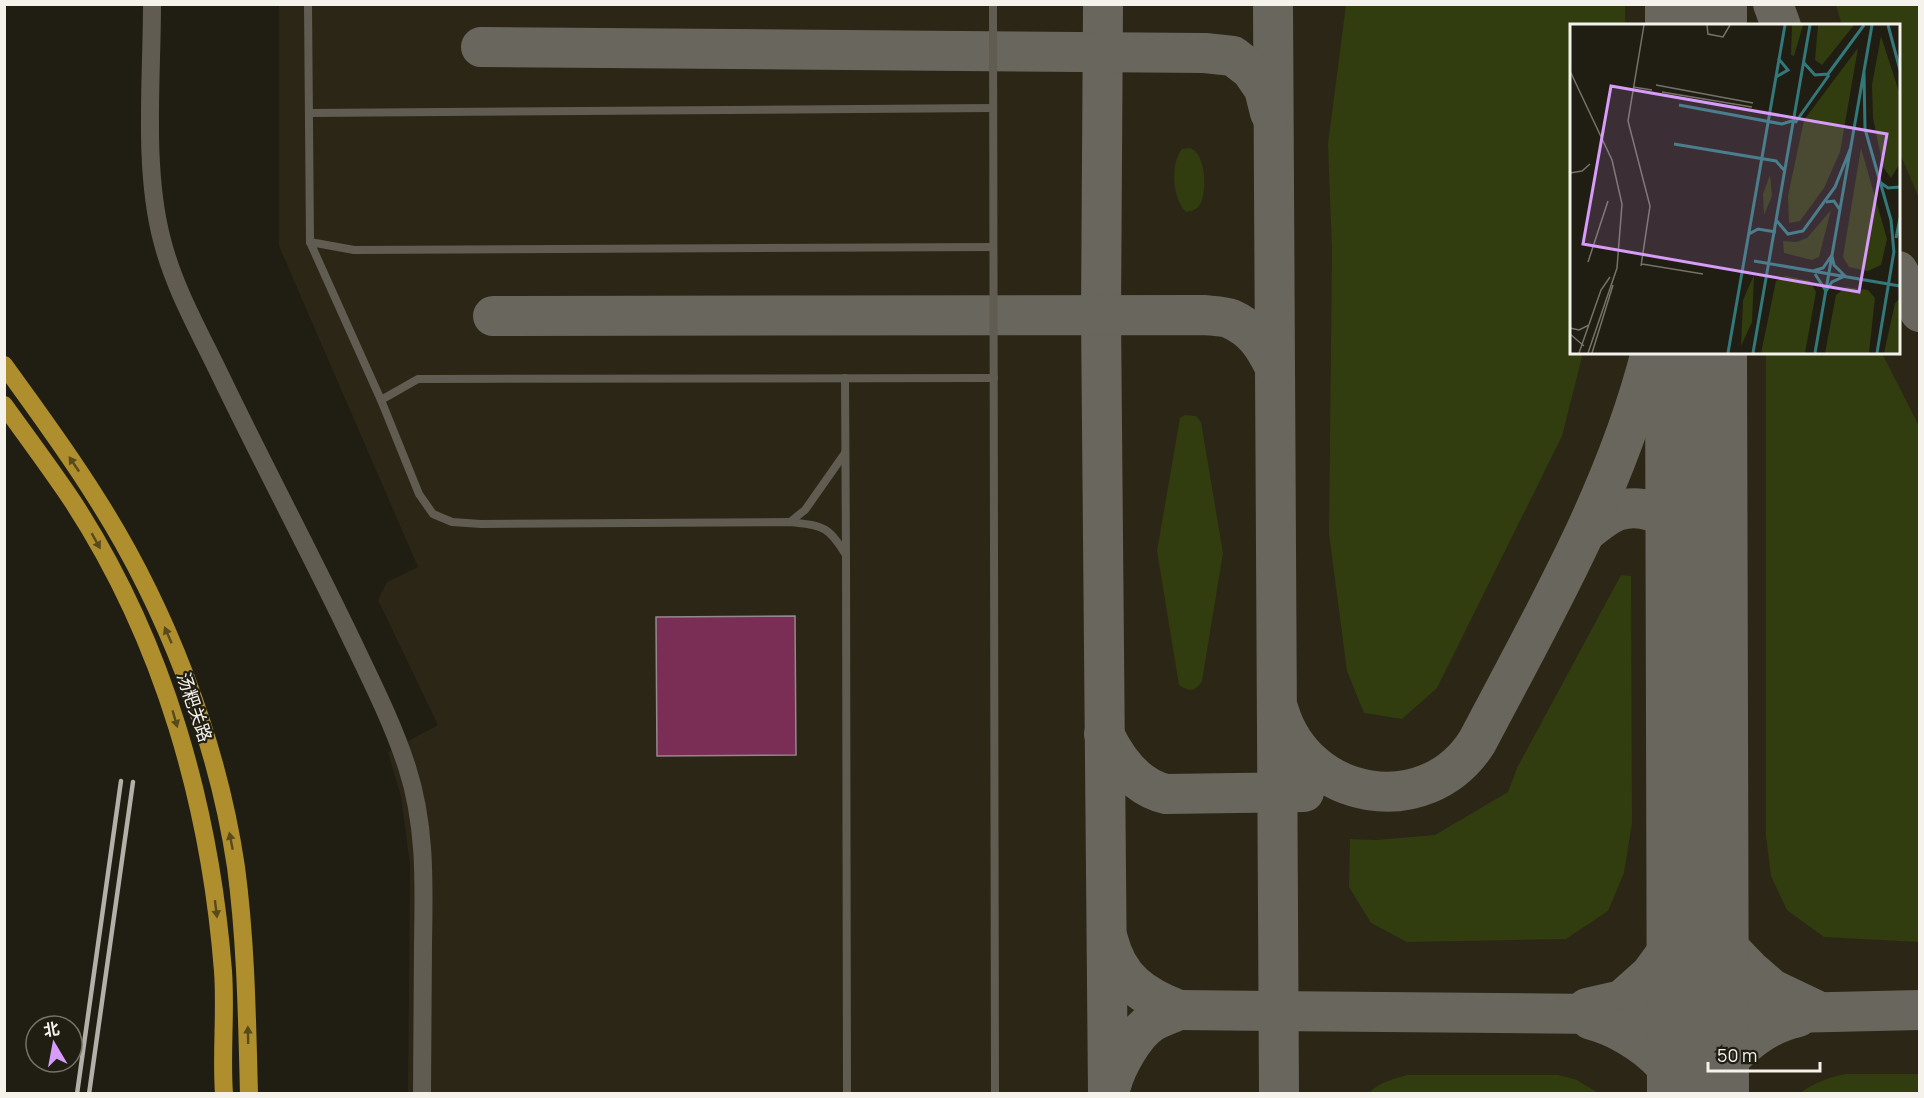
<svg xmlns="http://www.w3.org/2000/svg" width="1924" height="1098" font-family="Manrope,'Noto Sans SC',sans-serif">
<rect width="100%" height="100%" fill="#201d13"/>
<path fill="#2c2616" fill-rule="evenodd" d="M279,5H1919V1093H408L410,865L401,797L388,752L438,725L378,600L387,582L418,567L279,246ZM1572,26H1898V352H1572Z"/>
<g fill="#313c0f">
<path d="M1346,5H1625V25L1572,26V352L1583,353L1562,436L1437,688L1402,719L1364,713L1347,671L1329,534L1332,251L1328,144Z"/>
<path d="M1836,5H1919V198L1899,151L1898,26L1842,25Z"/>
<path d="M1190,148C1206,153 1208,193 1199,206C1196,210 1191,211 1186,212C1172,199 1170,163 1182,149Z"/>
<path d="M1766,353H1882L1919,426V942L1824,937L1787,910L1771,876L1766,836Z"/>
<path d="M1185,415L1196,416L1201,422L1223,553L1202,681C1195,692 1189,692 1179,685L1157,551L1180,418Z"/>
<path d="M1621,575L1631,576L1632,823L1624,873L1608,911L1566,939L1407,942L1371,923L1349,887L1350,839L1376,840L1435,835L1508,792L1517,768Z"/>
<path d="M1846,1074H1919V1093H1800C1814,1083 1828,1077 1846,1074Z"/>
<path d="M1407,1075H1558L1577,1080L1598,1093H1369C1379,1082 1394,1079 1407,1075Z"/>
</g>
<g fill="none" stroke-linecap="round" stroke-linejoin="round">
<g stroke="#69665e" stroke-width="40">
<path d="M1103,4L1101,315L1108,1094"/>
<path d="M1273,4L1279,1094"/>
<path d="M1773,4L1781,26"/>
<path d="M481,47L1205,53L1233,56L1251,70L1264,89L1270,113"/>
<path d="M1898,271L1920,312"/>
<path d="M493,316L1203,315C1212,316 1224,316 1231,319C1254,329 1265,347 1275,368"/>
<path d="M1587,531C1596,524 1606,515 1617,511C1640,503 1666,513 1680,531C1687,541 1691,553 1696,564"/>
<path d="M1279,711C1306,801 1426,822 1477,742C1543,616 1616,491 1651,352"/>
<path d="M1104,734C1117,761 1136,787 1166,794L1304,792"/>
<path d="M1697,879L1707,915L1722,941L1749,969L1772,989L1816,1010"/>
<path d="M1108,939C1118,979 1142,996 1179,1010C1170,1014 1160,1017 1152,1022C1134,1033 1116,1067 1111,1086"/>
<path d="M1587,1008L1622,1000L1650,975L1683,930L1691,912L1697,879"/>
<path d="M1179,1010L1698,1015L1920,1010"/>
<path d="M1591,1020C1601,1022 1609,1026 1618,1030C1649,1046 1668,1064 1687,1094"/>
<path d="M1707,1094C1720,1060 1762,1024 1798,1017"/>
</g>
<g stroke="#69665e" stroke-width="102">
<path d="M1696,4V26"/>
<path d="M1696,352L1698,1094"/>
</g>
</g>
<path fill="#7a2e55" stroke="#95888d" stroke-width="1.5" d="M795,616L796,755L657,756L656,617Z"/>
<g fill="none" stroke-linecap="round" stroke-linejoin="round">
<g stroke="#605c51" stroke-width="8">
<path d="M308,4L310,242L381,400L419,494L433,514L452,522L481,524L790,522C823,526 828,525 846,555L847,1094"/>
<path d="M993,4L995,1094"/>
<path d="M309,113L993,108"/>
<path d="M310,242L354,250L993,247"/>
<path d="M845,378L846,555"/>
<path d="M381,400L418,379L994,378"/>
<path d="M790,522L805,510L845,453"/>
</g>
<path stroke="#605c51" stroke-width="18" d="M152,4C152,79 143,168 162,240C174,288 200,333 221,377C262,462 306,545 347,630C368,674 392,721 407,767C426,826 424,883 423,944C423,994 422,1044 422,1094"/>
<g stroke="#ae8e2d" stroke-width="18">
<path d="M4,365C35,408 67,451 95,496C165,605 217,739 236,867C246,942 247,1018 249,1094"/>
<path d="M4,405C27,437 51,469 73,502C164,642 210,806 223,971C226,1012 221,1053 224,1094"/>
</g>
<g stroke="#b2b0a8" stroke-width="4.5">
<path d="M77,1094L121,781"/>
<path d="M89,1094L133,782"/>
</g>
</g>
<defs><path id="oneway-solid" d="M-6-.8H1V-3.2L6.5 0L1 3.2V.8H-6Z" transform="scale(1.5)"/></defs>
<g fill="#594a1d">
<use href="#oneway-solid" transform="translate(74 464) rotate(-124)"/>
<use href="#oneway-solid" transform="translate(96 541) rotate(61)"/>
<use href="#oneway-solid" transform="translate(168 635) rotate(-114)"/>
<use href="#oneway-solid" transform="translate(175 719) rotate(74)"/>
<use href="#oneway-solid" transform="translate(231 841) rotate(-101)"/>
<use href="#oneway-solid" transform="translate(216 909) rotate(83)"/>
<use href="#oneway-solid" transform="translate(248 1035) rotate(-91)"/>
</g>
<g text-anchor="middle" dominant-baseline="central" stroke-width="4.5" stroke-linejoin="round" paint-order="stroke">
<g font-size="18" fill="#f4f2eb" stroke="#201d13">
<text transform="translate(195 707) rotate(71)">汤粑关路</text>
</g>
</g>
<g transform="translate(1570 24)">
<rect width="330" height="330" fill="#201d13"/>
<path d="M222,1H233L224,32L221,31ZM248,1H284L252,41L245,36ZM311,12L330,71V139L321,154L313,143L303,94L302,61ZM288,24L270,128L254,164L230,197L219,199L218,172L234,96ZM291,124L317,215L311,241L298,247L279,243L273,233ZM200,151L202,172L194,191L193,170ZM261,186L249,233L242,236L214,229L213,217L226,218L237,214ZM184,251L182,298L171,322L173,276ZM216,252L240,257L246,268L235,329H191L206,257ZM276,263L298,266L305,274L299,329H255L266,271ZM330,274V329H314L325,279Z" fill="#313c0f"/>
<path fill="none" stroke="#33787b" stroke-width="3" d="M318,1L330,46M234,39L245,51L258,50L294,1M294,48L295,105L321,196L324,229M206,53L218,46L208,34M109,81L212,100L225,96M225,99L259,51M104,120L206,137L214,146M311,159L318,164L330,163M256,178L264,177L270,186M206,196L218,210L233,207L265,163L281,123M179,210L188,205L206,208M326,214L330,194M262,232L264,241L275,252M184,237L330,262M243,247L253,244L262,231M245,250L256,267M256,267L262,258L273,253M158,329L215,1M183,329L240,1M245,329L302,1M307,329L324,227"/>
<path fill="none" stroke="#757269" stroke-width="1.5" d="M137,1L138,10L153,13L160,1M0,47L42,136L52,180L47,244L18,329M86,61L183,79M63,63L82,66M92,68L182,83M0,149L12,147L20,140M18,238L38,177M72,240L133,250M71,242L80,182L58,97L74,1M0,304L9,306L19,301M0,310L14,322M9,329L31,266L40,253M22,329L43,261"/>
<path fill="#d79bf9" fill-opacity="0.15" stroke="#d79bf9" stroke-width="3" d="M41,62L317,110L289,268L13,220Z"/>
<rect width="330" height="330" fill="none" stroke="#f4f2eb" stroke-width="3"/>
</g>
<rect width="1924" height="1098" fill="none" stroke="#f4f2eb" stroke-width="12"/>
<g transform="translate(54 1044) rotate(350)"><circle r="28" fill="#201d13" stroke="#757269" stroke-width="1.5"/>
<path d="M0-4.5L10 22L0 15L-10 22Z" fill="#d79bf9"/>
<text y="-9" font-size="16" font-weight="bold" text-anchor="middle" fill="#f4f2eb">北</text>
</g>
<path d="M1708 1062v9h112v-9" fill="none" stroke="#f4f2eb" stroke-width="3"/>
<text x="1717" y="1062" font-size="18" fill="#f4f2eb" stroke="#201d13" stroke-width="4.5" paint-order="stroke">50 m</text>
</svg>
